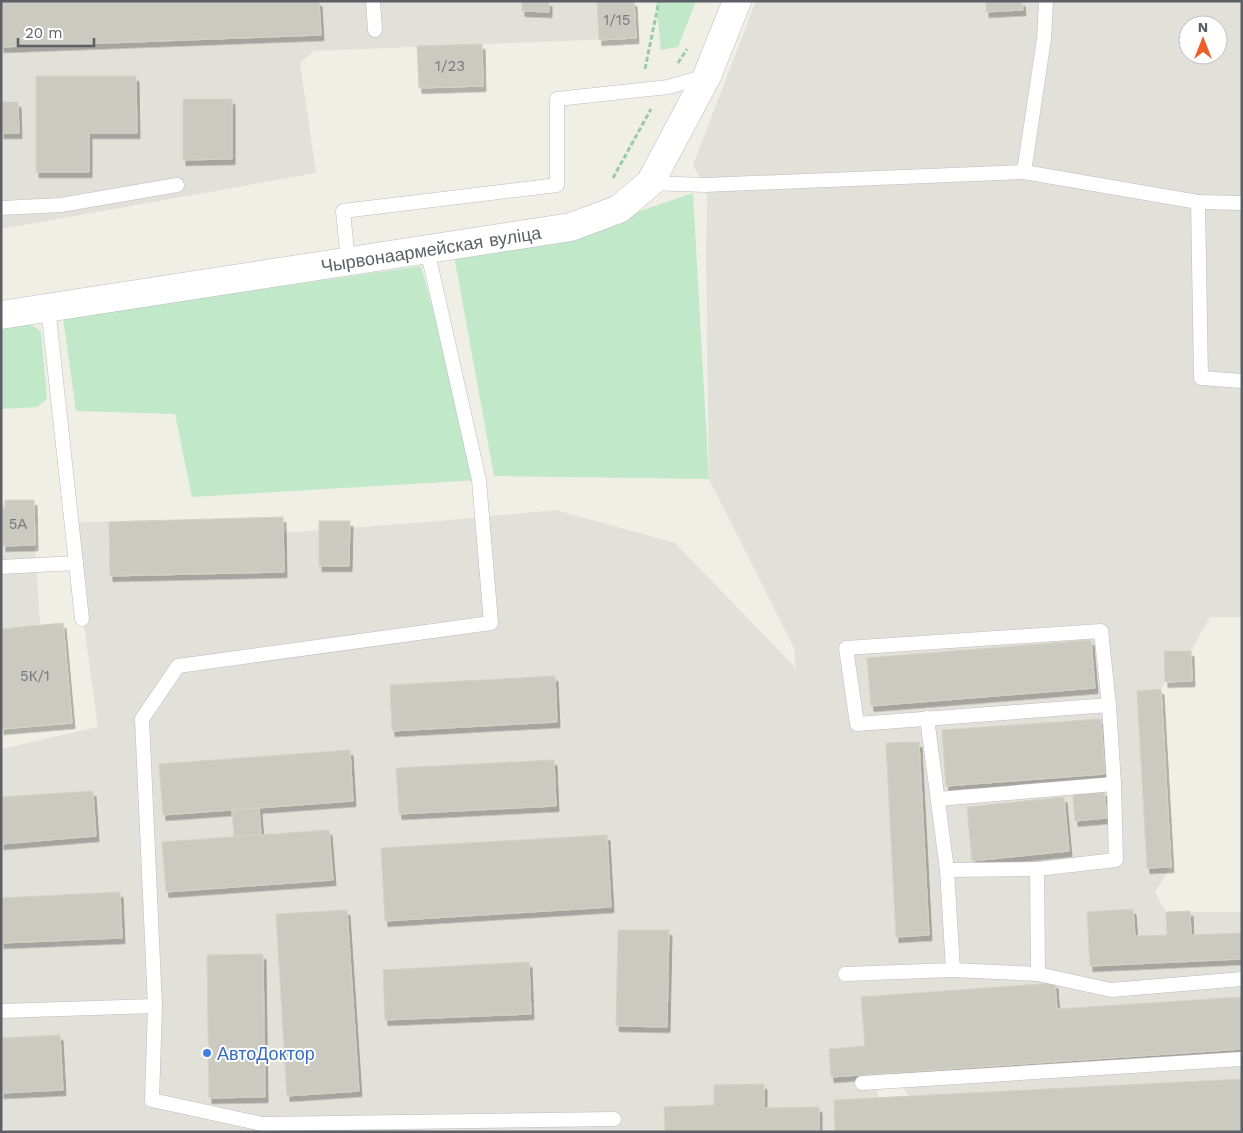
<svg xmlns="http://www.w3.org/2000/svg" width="1243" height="1133" font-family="'Work Sans',sans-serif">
<defs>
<filter id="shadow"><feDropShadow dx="3" dy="5.5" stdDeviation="0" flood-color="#0004"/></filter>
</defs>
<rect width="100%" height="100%" fill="#f0efe5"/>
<g fill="#e1e0d9" fill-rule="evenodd">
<path d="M1,1H634L636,38L314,51L300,63L316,173L1,229Z"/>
<path d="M756,1H1242V617H1210L1191,651H1165V682L1161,690L1171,867L1155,892L1166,912H1242V1132H936L871,1045L883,1132H9L1,1127V749L98,727L70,523L141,520L264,519L269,534L440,521L556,510L675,543L796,668L794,648L709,479L706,256L707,197L705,185L693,165ZM1188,25H1218V55H1188Z"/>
<path d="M5,500H34L35,545L40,625L63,623L72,723L1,729V508Z"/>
</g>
<g fill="#c1e8c8">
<path d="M656,1H696L678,47L661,50Z"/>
<path d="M693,193L709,479L494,476L453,250L573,234Z"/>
<path d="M421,266L479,480L192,497L175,414L76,411L63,318Z"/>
<path d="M26,322L41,331L47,399L37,407L1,409V327Z"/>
</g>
<g fill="#cbcac1" stroke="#d5d2c3" filter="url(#shadow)">
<path d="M1,1H319L321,35L1,47Z"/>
<path d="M522,1H549V12L522,11Z"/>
<path d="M597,1H634L636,38L599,40Z"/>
<path d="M986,1H1022L1023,10L986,12Z"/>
<path d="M482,44L483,86L419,88L417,46Z"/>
<path d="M36,76H136L137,133H89V172H36Z"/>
<path d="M183,99H232V159L183,160Z"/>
<path d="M1,102H18L19,133H1Z"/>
<path d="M5,500H34L35,545L3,546V540H1V508H5Z"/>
<path d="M283,517L284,572L110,576L109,522Z"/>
<path d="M319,521H350L349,566H319Z"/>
<path d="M63,623L72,723L1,729V629Z"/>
<path d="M1091,640L1095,688L871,706L867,658Z"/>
<path d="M1164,651H1191L1192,681L1165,682Z"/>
<path d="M555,676L557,722L392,731L390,685Z"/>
<path d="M1161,689L1171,867L1147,868L1137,691Z"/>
<path d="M1101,719L1105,774L946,786L942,730Z"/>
<path d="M919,742L929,935L896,937L886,743Z"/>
<path d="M350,750L353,801L163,815L159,764Z"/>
<path d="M554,760L556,806L399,814L396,768Z"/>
<path d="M93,791L96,836L1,844V797Z"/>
<path d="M1104,791L1107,818L1075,821L1073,794Z"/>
<path d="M1064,797L1069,851L972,861L967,807Z"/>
<path d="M259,808L261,835L234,837L232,810Z"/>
<path d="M329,830L333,880L166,892L162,842Z"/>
<path d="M607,835L611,907L385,921L381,848Z"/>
<path d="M120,892L122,938L1,943V898Z"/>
<path d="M1133,909L1135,936L1167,935L1166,912L1190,911L1191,935L1242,933V959L1090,966L1087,912Z"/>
<path d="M347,910L359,1091L287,1096L276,914Z"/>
<path d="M618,930H669L667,1027L616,1026Z"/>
<path d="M263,954L265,1097L209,1098L207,955Z"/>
<path d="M529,962L531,1014L385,1020L383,970Z"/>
<path d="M1055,983L1057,1009L1242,997V1049L831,1077L829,1049L865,1046L861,997Z"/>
<path d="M60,1035L63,1090L1,1093V1038Z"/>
<path d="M1242,1079V1132H835L834,1100Z"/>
<path d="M764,1084V1108L819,1107V1132H665L664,1107L714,1105V1085Z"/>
</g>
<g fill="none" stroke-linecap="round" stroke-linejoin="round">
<defs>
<g id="service">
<path d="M373,1L375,30"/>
<path d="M1024,172L1044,39L1046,1"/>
<path d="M650,183L705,185L1024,172L1198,202L1242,203"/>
<path d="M1198,202L1201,378L1242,381"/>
<path d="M1,208L61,205L177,185"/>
<path d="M427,249L479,480L491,623L178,666L142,719L155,1006L152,1100L262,1124L614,1119"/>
<path d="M348,261L343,211L557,185V99L668,87L706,76"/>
<path d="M48,307L82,619"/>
<path d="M1,567L76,563"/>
<path d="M927,718L947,870L953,970"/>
<path d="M938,799L1114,784"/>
<path d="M947,870L1037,869"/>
<path d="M845,974L953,970L1038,974L1111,990L1242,979"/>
<path d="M1038,974L1037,869L1116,860L1114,784L1109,705L857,724L846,648L1101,631L1109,705"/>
<path d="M1,1011L155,1006"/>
<path d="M862,1083L1242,1059"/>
</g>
<g id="tertiary">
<path id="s1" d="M1,315L571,227L619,209L650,183L707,76L737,1"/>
</g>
</defs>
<use href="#service" stroke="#babcc1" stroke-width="15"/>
<use href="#tertiary" stroke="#babcc1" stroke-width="29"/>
<g stroke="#99c9af" stroke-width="3" stroke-dasharray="5 2.5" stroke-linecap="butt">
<path d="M678,63L687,49"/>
<path d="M645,69L659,1"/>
<path d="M613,178L651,109"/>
</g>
<use href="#service" stroke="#fff" stroke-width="14"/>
<use href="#tertiary" stroke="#fff" stroke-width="28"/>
</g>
<circle fill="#3f7fe0" stroke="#fff" stroke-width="2" cx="207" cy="1053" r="5"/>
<g text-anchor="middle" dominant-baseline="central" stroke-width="4" stroke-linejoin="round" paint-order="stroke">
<g font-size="15" fill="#787a7d">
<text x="617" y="20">1/15</text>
<text x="450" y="66">1/23</text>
<text x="18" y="524">5А</text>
<text x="35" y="676">5К/1</text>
</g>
<g font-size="18" fill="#5d5f66" stroke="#fff">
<text stroke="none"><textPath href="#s1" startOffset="435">Чырвонаармейская вуліца</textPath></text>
</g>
<g font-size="18" fill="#366cbe" stroke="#fff" text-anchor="start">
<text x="217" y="1053">АвтоДоктор</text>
</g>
</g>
<rect width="1243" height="1133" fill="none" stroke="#5d5f66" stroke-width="5"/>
<g transform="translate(1203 40)"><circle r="24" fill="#ffffff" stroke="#bebfc2"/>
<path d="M0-4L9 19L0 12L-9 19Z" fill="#ef5d2b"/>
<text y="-8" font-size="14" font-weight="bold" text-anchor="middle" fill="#5d5f66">N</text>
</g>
<path d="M18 38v8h76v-8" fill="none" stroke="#5d5f66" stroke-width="2.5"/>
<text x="25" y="38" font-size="15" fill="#5d5f66" stroke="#ffffff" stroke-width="4" paint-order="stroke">20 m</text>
</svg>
